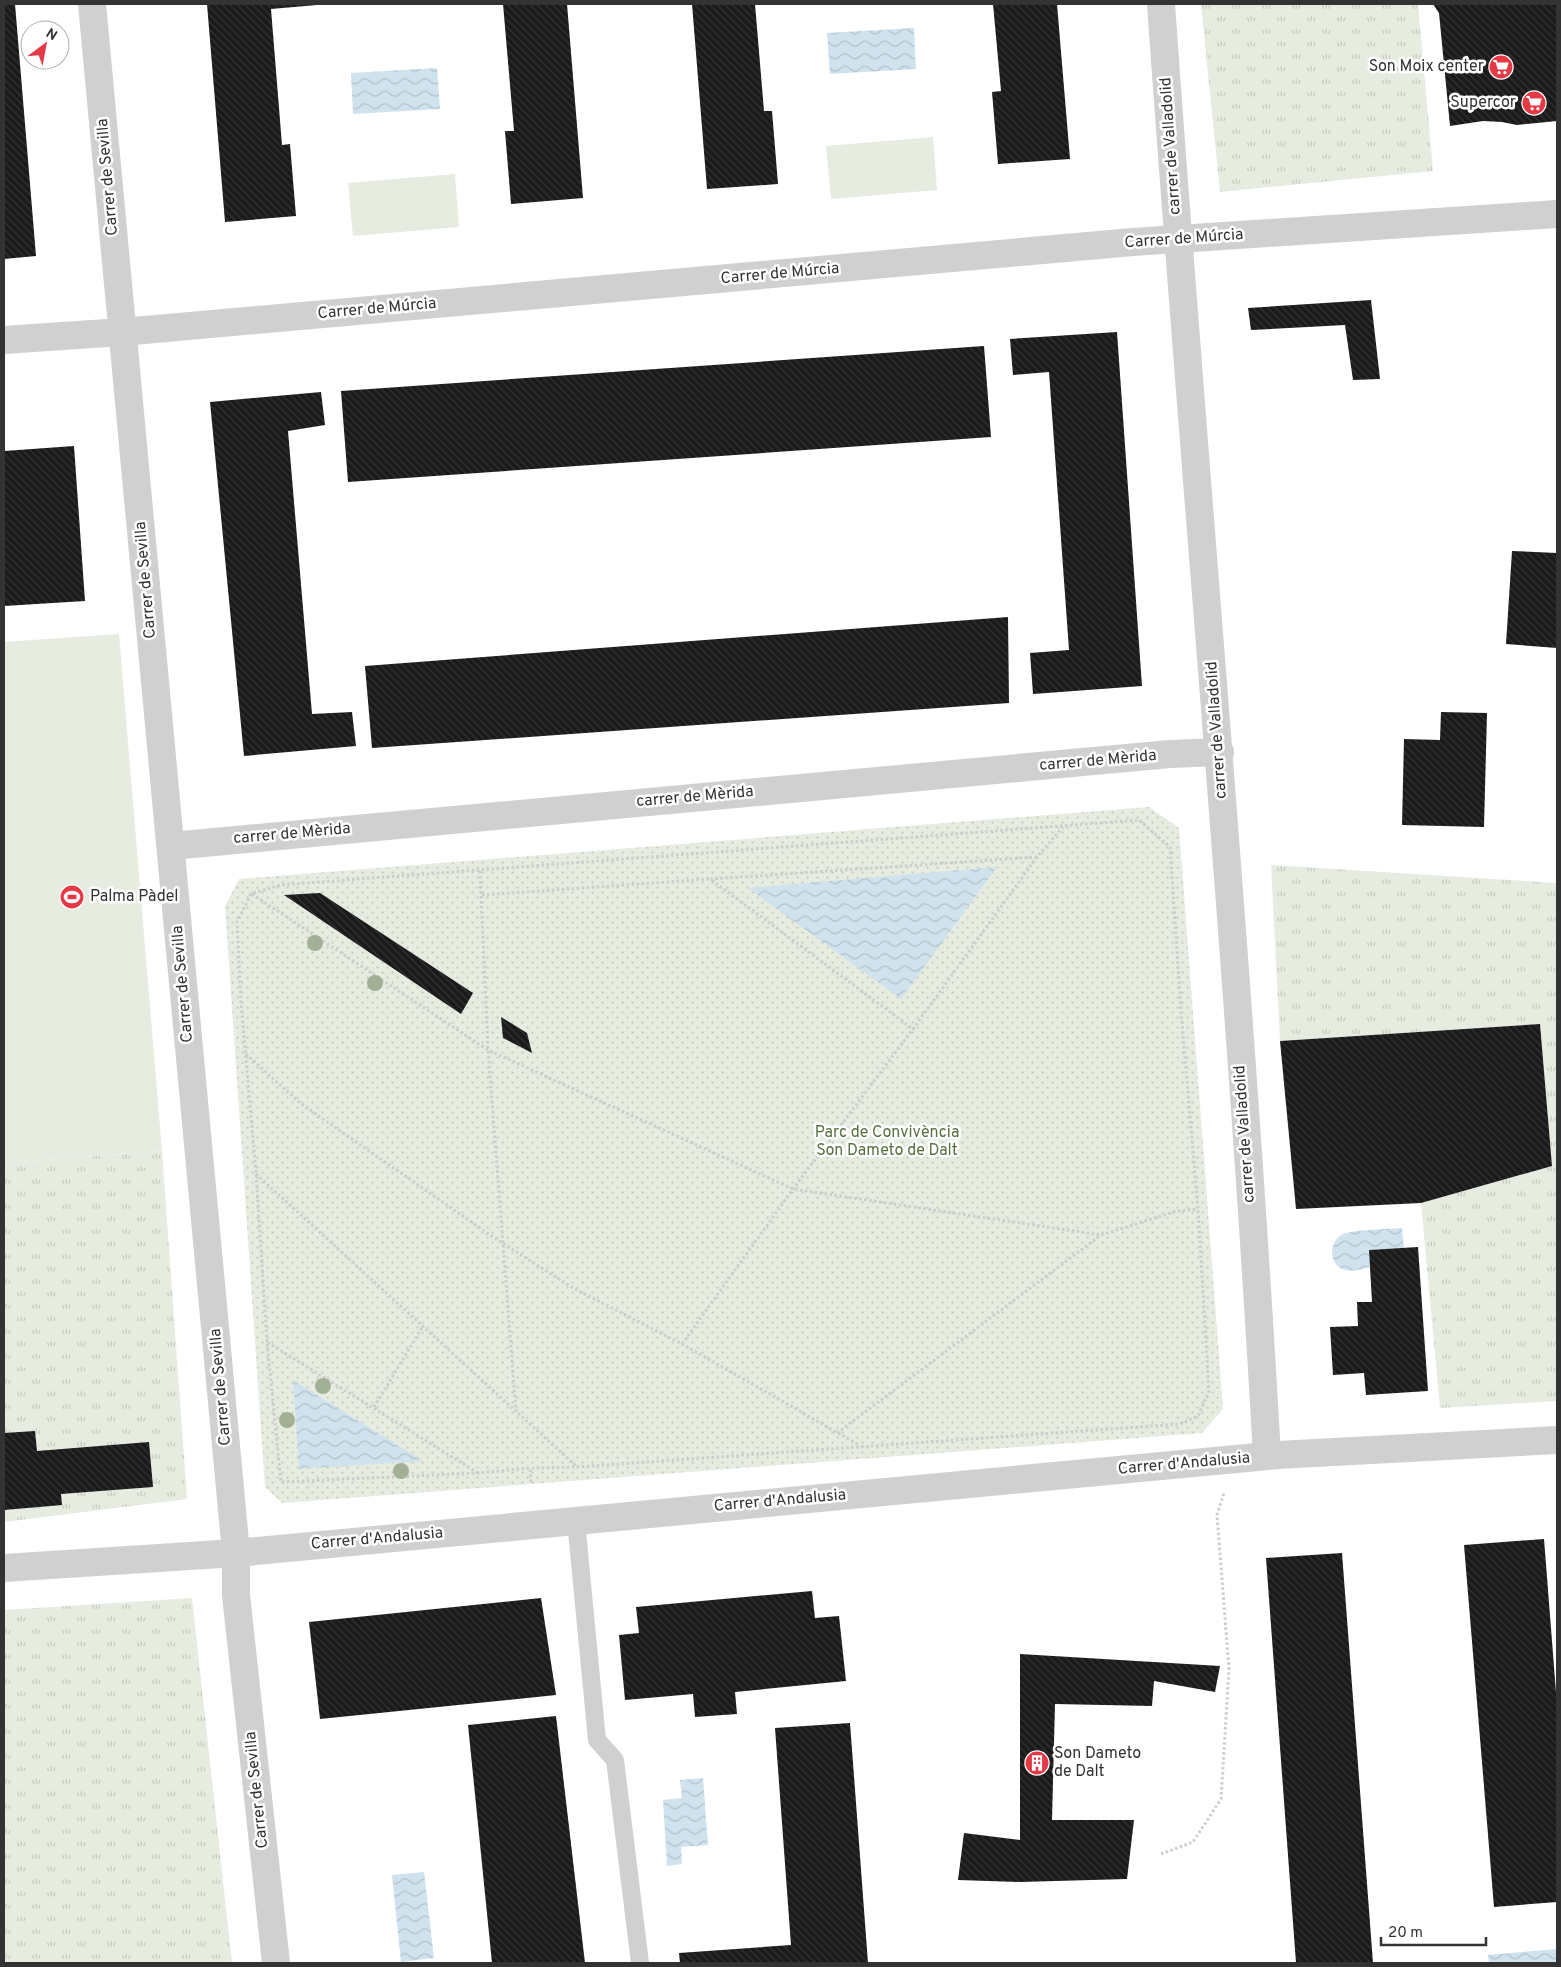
<svg xmlns="http://www.w3.org/2000/svg" width="1561" height="1967" font-family="Overpass,sans-serif">
<defs>
<pattern id="grass-tufts" width="24" height="20" patternUnits="userSpaceOnUse" patternTransform="scale(1.25)"><rect width="24" height="20" fill="#e6ecdf"/><path d="M3 7l-1-3M5 7V3M7 7l1-3M15 17l-1-3M17 17v-4M19 17l1-3" fill="none" stroke="#c6cbc0"/></pattern>
<pattern id="park-dots" width="8" height="8" patternUnits="userSpaceOnUse" patternTransform="scale(1.25)"><rect width="8" height="8" fill="#e6ecdf"/><path d="M2 2h.1M6 6h.1" fill="none" stroke="#c6cbc0" stroke-width="1.8" stroke-linecap="round"/></pattern>
<pattern id="water-waves" width="16" height="10" patternUnits="userSpaceOnUse" patternTransform="scale(1.25)"><rect width="16" height="10" fill="#cfe2ee"/><path d="M0 5q4-4 8 0t8 0" fill="none" stroke="#b2c2cd"/></pattern>
<pattern id="building-back-hatch" width="6" height="6" patternUnits="userSpaceOnUse" patternTransform="scale(1.25)"><rect width="6" height="6" fill="#1a1a1a"/><path d="M-1 5l2 2M0 0l6 6M5-1l2 2" fill="none" stroke="#333"/></pattern>
</defs>
<rect width="100%" height="100%" fill="#fff"/>
<g fill="url(#grass-tufts)">
<path d="M1201,4H1418L1433,171L1220,192Z"/>
<path d="M1271,865L1557,883V1401L1440,1408L1421,1203L1552,1166L1540,1024L1280,1041Z"/>
<path d="M162,1151L187,1499L4,1522V1163Z"/>
<path d="M192,1598L232,1963H4V1610Z"/>
</g>
<path fill="url(#park-dots)" d="M1149,807L1179,828L1223,1409L1202,1433L282,1503L265,1487L225,906L239,879Z"/>
<g fill="#e6ecdf">
<path d="M933,137L937,190L831,199L826,146Z"/>
<path d="M455,174L459,227L353,236L348,183Z"/>
<path d="M119,634L162,1151L4,1163V642Z"/>
</g>
<g fill="url(#water-waves)">
<path d="M914,28L916,69L830,74L827,33Z"/>
<path d="M437,68L440,109L353,114L351,73Z"/>
<path d="M997,867L901,999L748,888Z"/>
<path d="M1402,1228L1404,1248L1369,1250L1370,1267C1363,1269 1353,1272 1346,1270C1328,1267 1328,1241 1343,1234C1352,1230 1390,1229 1402,1228Z"/>
<path d="M293,1380L423,1461L299,1469Z"/>
<path d="M703,1778L708,1845L681,1847L682,1864L667,1866L663,1800L682,1798L680,1780Z"/>
<path d="M424,1872L434,1958L401,1962L392,1875Z"/>
<path d="M1557,1949V1963H1489L1488,1955Z"/>
</g>
<g fill="url(#building-back-hatch)">
<path d="M4,4H15L36,256L4,259Z"/>
<path d="M207,4H317V5L271,9L282,145L290,144L296,216L225,222Z"/>
<path d="M503,4H567L583,198L511,204L505,131H514Z"/>
<path d="M692,4H755L764,111H772L778,184L707,189Z"/>
<path d="M993,4H1057L1070,159L998,164L992,92L1001,91Z"/>
<path d="M1433,4H1557V121L1517,125L1502,122L1483,121L1450,126L1439,13Z"/>
<path d="M1371,300L1380,379L1353,380L1345,325L1251,330L1248,308Z"/>
<path d="M1117,332L1142,686L1033,694L1030,653L1069,650L1049,372L1013,375L1010,339Z"/>
<path d="M984,346L991,437L348,482L341,391Z"/>
<path d="M321,392L325,425L288,431L312,714L352,712L356,746L244,756L210,402Z"/>
<path d="M74,446L85,601L4,606V451Z"/>
<path d="M1512,551L1557,553V648L1506,644Z"/>
<path d="M1008,617L1009,703L372,748L365,666Z"/>
<path d="M1441,712L1487,713L1484,827L1402,825L1404,739L1440,740Z"/>
<path d="M320,893L473,993L461,1014L284,895Z"/>
<path d="M501,1017L527,1033L532,1053L503,1038Z"/>
<path d="M1540,1024L1552,1166L1421,1203L1296,1209L1280,1041Z"/>
<path d="M1418,1247L1428,1391L1366,1395L1364,1373L1333,1375L1330,1327L1358,1326L1357,1302H1372L1369,1250Z"/>
<path d="M35,1431L37,1451L149,1442L153,1487L61,1494L62,1505L4,1510V1433Z"/>
<path d="M1544,1539L1557,1705V1902L1494,1907L1464,1545Z"/>
<path d="M1342,1553L1373,1963H1296L1266,1558Z"/>
<path d="M812,1591L815,1618L839,1616L846,1681L735,1692L737,1714L695,1717L693,1694L625,1700L619,1635L639,1633L636,1607Z"/>
<path d="M541,1598L556,1695L320,1719L309,1622Z"/>
<path d="M1020,1654L1220,1666L1215,1692L1154,1681L1152,1706L1055,1704L1052,1820H1134L1127,1879L1020,1882L958,1880L964,1833L1020,1840Z"/>
<path d="M556,1716L585,1963H492L468,1725Z"/>
<path d="M850,1723L868,1963H680L679,1953L791,1945L775,1728Z"/>
</g>
<g fill="none" stroke-linecap="round" stroke-linejoin="round">
<g stroke="#cdcdcd" stroke-width="3" stroke-dasharray="2.5 2.5" stroke-linecap="butt">
<path d="M1037,857L710,879L913,1029L1037,857L1063,827"/>
<path d="M480,871L488,1050L516,1412"/>
<path d="M252,894L488,1050L793,1189L1101,1235L1177,1211L1198,1209"/>
<path d="M482,895L710,879"/>
<path d="M246,1054L300,1103L493,1237L573,1288L682,1344L859,1445"/>
<path d="M256,1174L576,1466"/>
<path d="M267,1342L256,1173L241,1003L237,922L251,894L280,885L1139,820L1170,847L1181,1011L1198,1209L1209,1391L1198,1416L1180,1424L577,1467L530,1468"/>
<path d="M682,1344L793,1189L913,1029"/>
<path d="M374,1407L423,1326"/>
<path d="M837,1433L1101,1235"/>
<path d="M478,1473L267,1342L281,1482L478,1473L530,1468L531,1484"/>
<path d="M1161,1854L1193,1842L1221,1799L1229,1669L1217,1515L1224,1493"/>
</g>
<path stroke="#d0d0d0" stroke-width="18" d="M576,1521L597,1740L615,1760L640,1963"/>
<g stroke="#d0d0d0" stroke-width="28">
<path d="M92,4L236,1553V1595L276,1963"/>
<path d="M1161,4C1195,488 1240,971 1267,1456"/>
<path d="M4,340L122,332L1133,242L1557,214"/>
<path d="M171,846L1170,754L1220,752"/>
<path d="M4,1568L236,1553L1278,1455L1557,1440"/>
</g>
</g>
<g fill="#a2b095">
<circle cx="315" cy="943" r="8"/>
<circle cx="375" cy="983" r="8"/>
<circle cx="323" cy="1386" r="8"/>
<circle cx="287" cy="1420" r="8"/>
<circle cx="401" cy="1471" r="8"/>
</g>
<defs>
<symbol id="supermarket-disc" viewBox="-11 -11 22 22"><circle r="9.5" fill="#e63946" stroke="#fff"/><path d="M-6-5.5h2.5l.6 2H6L4.5 2H-2.5L-4.4-4H-6ZM-1.5 3.2a1.3 1.3 0 1 0 .1 0ZM3 3.2a1.3 1.3 0 1 0 .1 0Z" fill="#fff"/></symbol>
<symbol id="stadium-disc" viewBox="-11 -11 22 22"><circle r="9.5" fill="#e63946" stroke="#fff"/><path d="M0-5a6.5 5 0 1 0 0 10a6.5 5 0 1 0 0-10ZM-3.5-1.8h7v3.6h-7Z" fill="#fff"/></symbol>
<symbol id="building-disc" viewBox="-11 -11 22 22"><circle r="9.5" fill="#e63946" stroke="#fff"/><path d="M-4-6H4V6H1V3H-1V6H-4ZM-2.5-4.3h1.7v1.8h-1.7ZM.8-4.3h1.7v1.8H.8ZM-2.5-1h1.7V.8h-1.7ZM.8-1h1.7V.8H.8Z" fill="#fff"/></symbol>
</defs>
<g fill-rule="evenodd">
<use href="#supermarket-disc" x="1487" y="53" width="28" height="28"/>
<use href="#supermarket-disc" x="1520" y="89" width="28" height="28"/>
<use href="#stadium-disc" x="58" y="883" width="28" height="28"/>
<use href="#building-disc" x="1023" y="1749" width="28" height="28"/>
</g>
<g text-anchor="middle" dominant-baseline="central" stroke-width="5" stroke-linejoin="round" paint-order="stroke">
<g font-size="16" fill="#333" stroke="#fff" text-anchor="end">
<text x="1484" y="67">Son Moix center</text>
<text x="1516" y="103">Supercor</text>
<text x="90" y="897" text-anchor="start">Palma Pàdel</text>
<text x="1054" y="1754" text-anchor="start">Son Dameto<tspan x="1054" dy="18">de Dalt</tspan></text>
</g>
<g font-size="16" fill="#333" stroke="#fff">
<text transform="translate(1171 146) rotate(-94)">carrer de Valladolid</text>
<text transform="translate(108 177) rotate(-95)">Carrer de Sevilla</text>
<text transform="translate(1184 239) rotate(-4)">Carrer de Múrcia</text>
<text transform="translate(780 274) rotate(-5)">Carrer de Múrcia</text>
<text transform="translate(377 309) rotate(-5)">Carrer de Múrcia</text>
<text transform="translate(146 580) rotate(-95)">Carrer de Sevilla</text>
<text transform="translate(1217 730) rotate(-94)">carrer de Valladolid</text>
<text transform="translate(1098 761) rotate(-5)">carrer de Mèrida</text>
<text transform="translate(695 797) rotate(-5)">carrer de Mèrida</text>
<text transform="translate(292 834) rotate(-5)">carrer de Mèrida</text>
<text transform="translate(183 984) rotate(-95)">Carrer de Sevilla</text>
<text transform="translate(1245 1134) rotate(-94)">carrer de Valladolid</text>
<text transform="translate(221 1387) rotate(-95)">Carrer de Sevilla</text>
<text transform="translate(1184 1464) rotate(-5)">Carrer d'Andalusia</text>
<text transform="translate(780 1501) rotate(-5)">Carrer d'Andalusia</text>
<text transform="translate(377 1539) rotate(-5)">Carrer d'Andalusia</text>
<text transform="translate(257 1790) rotate(-96)">Carrer de Sevilla</text>
</g>
<g font-size="16" fill="#56703f" stroke="#fff">
<text x="887" y="1133">Parc de Convivència<tspan x="887" dy="18">Son Dameto de Dalt</tspan></text>
</g>
</g>
<rect width="1561" height="1967" fill="none" stroke="#333333" stroke-width="10"/>
<g transform="translate(45 45) rotate(32)"><circle r="24" fill="#ffffff" stroke="#adadad"/>
<path d="M0-4L9 19L0 12L-9 19Z" fill="#e63946"/>
<text y="-8" font-size="14" font-weight="bold" text-anchor="middle" fill="#333333">N</text>
</g>
<path d="M1381 1937v8h105v-8" fill="none" stroke="#333333" stroke-width="2.5"/>
<text x="1388" y="1937" font-size="15" fill="#333333" stroke="#ffffff" stroke-width="4" paint-order="stroke">20 m</text>
</svg>
